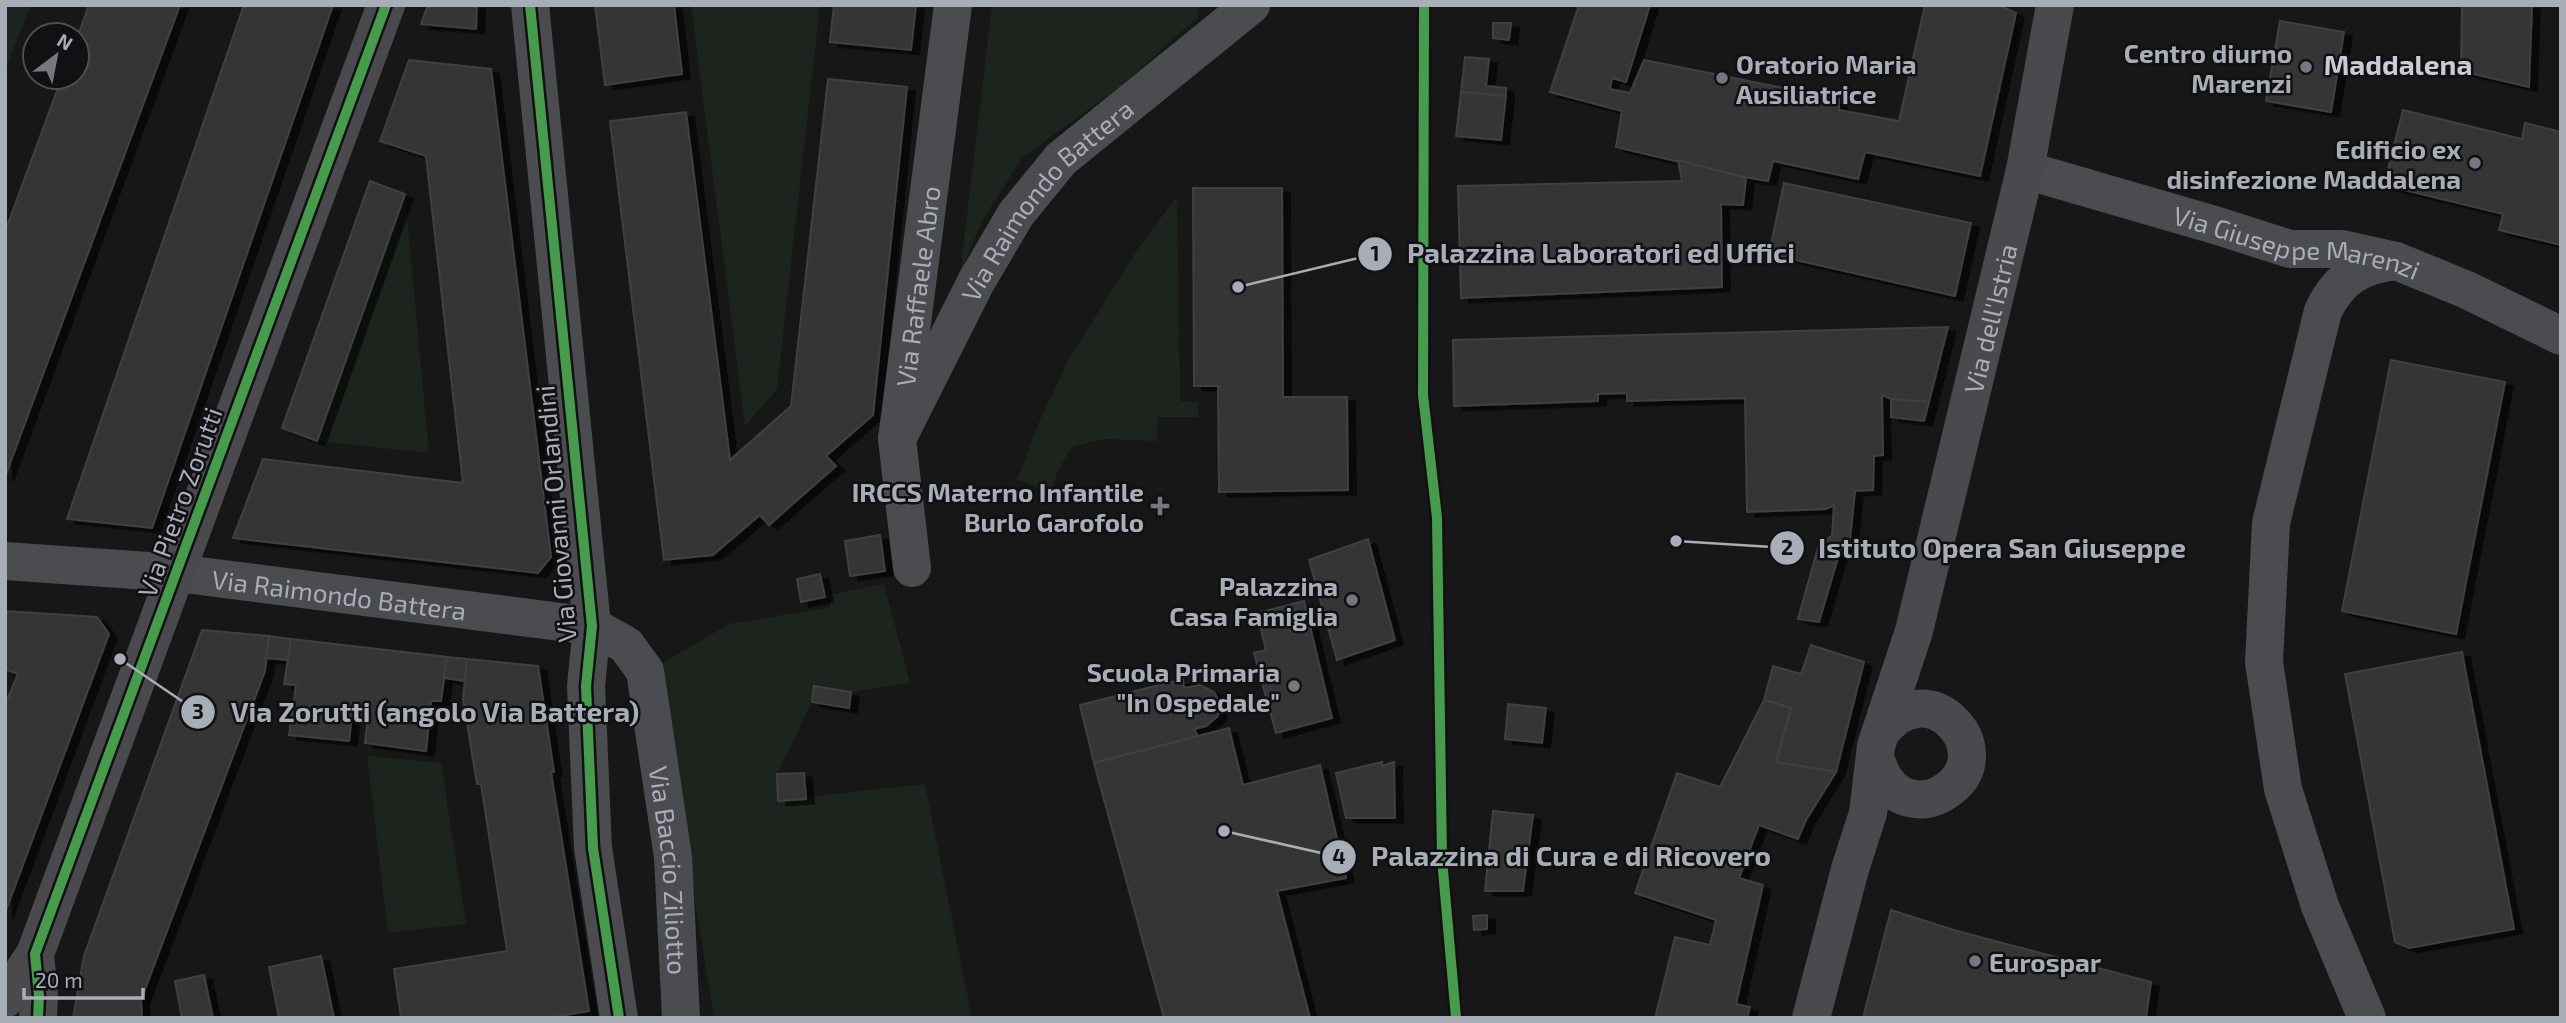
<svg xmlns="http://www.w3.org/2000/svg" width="2566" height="1023" font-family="'Exo 2',sans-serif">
<defs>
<filter id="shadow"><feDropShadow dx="8" dy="4.5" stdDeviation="0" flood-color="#0009"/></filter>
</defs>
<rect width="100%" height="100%" fill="#171717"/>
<g fill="#1d241e">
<path d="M5,5H30L5,73Z"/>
<path d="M691,5H820L777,389L745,426Z"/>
<path d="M992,5H1199L1198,17L1121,86L1023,157L983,219L960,274Z"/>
<path d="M405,194L429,453L317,441Z"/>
<path d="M1177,196L1180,401L1198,402V417H1157V441L1104,439L1073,446L1058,470L1051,491L1017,480L1039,422L1069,359L1137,250Z"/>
<path d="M884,584L910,683L851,692L814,686L812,702L777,774L778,800L925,784L972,1018H714L694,894L663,663L729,624L830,607L832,594Z"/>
<path d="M367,756L441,763L466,924L388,933Z"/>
</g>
<g fill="#353536" stroke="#3f4043" stroke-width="2" filter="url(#shadow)">
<path d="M89,5H180L5,477V232L62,77H77V38Z"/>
<path d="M244,5H333L152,528L67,519Z"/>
<path d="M428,5H477L476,29L421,24Z"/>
<path d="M595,5H674L682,74L605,85Z"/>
<path d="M834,5H916L911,50L830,42Z"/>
<path d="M1579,5H1650L1626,82L1612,78L1610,89L1630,93L1644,60L1839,99V110L1899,121L1925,5H1999L2016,13L1980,176L1865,152L1858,179L1773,161L1768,181L1739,176L1616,147L1622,111L1550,92Z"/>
<path d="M2462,5H2532L2529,87L2461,71Z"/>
<path d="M2280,21L2344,32L2331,112L2266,101Z"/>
<path d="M1493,23H1511L1509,40L1493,38Z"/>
<path d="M1465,57L1489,59L1486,86L1506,88V96L1461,92Z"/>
<path d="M409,60L491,69L551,557L538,573L233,538L263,459L463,483L426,156L380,141Z"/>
<path d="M828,79L907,87L873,415L826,456L836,466L769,525L760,515L713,555L664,560L610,121L686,112L730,460L791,406Z"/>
<path d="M1461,92L1506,96L1501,140L1456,136Z"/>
<path d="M2403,110L2522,139L2525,123L2561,132V245L2499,230L2503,214L2384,185Z"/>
<path d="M1678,160L1746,178L1743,205L1721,204L1722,287L1461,298L1458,186L1682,181Z"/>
<path d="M370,181L405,194L317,441L282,428Z"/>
<path d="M1784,183L1971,223L1955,296L1769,254Z"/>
<path d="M1193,188H1282L1283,397H1347L1348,490L1219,492L1218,386H1194Z"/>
<path d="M1948,327L1929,402L1891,399L1882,395L1883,455L1874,456L1873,490L1855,491L1850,539L1840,551L1819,622L1798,619L1819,544L1832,536L1834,505L1826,509L1747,512L1745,398L1627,401V393L1598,394V401L1454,406L1453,340Z"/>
<path d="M2391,360L2505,382L2456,634L2342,611Z"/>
<path d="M1891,399L1929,402L1924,421L1891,417Z"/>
<path d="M880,535L885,571L850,576L845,541Z"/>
<path d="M1368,539L1395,640L1337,660L1309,560Z"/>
<path d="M820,574L825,597L801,602L797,579Z"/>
<path d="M1304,601L1332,718L1276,733L1254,653L1266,650L1257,613Z"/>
<path d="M5,611L97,617L109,634L5,913V705L18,674L5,669Z"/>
<path d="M202,630L269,636L265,671L141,1000L142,1018H73L84,956Z"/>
<path d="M269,636L291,639L288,660L266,658Z"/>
<path d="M291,639L447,657L441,701H431L426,751L365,743L368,716L352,715L349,741L289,735L296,685L284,684Z"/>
<path d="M1811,645L1864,662L1836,772L1776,762L1791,708L1764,700L1773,666L1801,674Z"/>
<path d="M2462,652L2514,929L2409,948L2395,942L2345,674Z"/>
<path d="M447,657L467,659L465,681L444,678Z"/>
<path d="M467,659L538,666L554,772H551L589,1011L547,1018H401L394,969L507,951L481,784H477L463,699Z"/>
<path d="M1183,679L1184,688L1200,685L1214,692L1219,701L1218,716L1206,726L1194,729L1198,736L1094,763L1080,705Z"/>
<path d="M814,686L851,692L849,708L812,702Z"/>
<path d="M1764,700L1791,708L1776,762L1836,772L1806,820L1798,839L1759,825L1739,878L1763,885L1736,1004L1750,1007L1747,1018H1655L1675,937L1710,945L1716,920L1635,893L1677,773L1720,787Z"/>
<path d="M1508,704L1546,708L1542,743L1505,739Z"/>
<path d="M1229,728L1243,785L1320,765L1346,878L1277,891L1310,1018H1164L1094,763Z"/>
<path d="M1382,762V766L1394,762L1395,818H1346L1336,773Z"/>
<path d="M804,773L806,799L778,801L777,774Z"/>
<path d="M1493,811L1533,815L1523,891H1485Z"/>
<path d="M1891,910L1957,931L2151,982L2146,1018H1863Z"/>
<path d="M1487,915V929L1474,930L1473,916Z"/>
<path d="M321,956L334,1018H279L269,967Z"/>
<path d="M204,975L213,1018H182L175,981Z"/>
</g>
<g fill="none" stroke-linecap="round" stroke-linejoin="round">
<g stroke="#4b4c50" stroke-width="38">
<path d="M530,5L592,626L586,686L593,848L619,1018"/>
<path id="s1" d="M2025,170L2218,226L2290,249H2342L2396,261L2467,290L2561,336"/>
<path id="s2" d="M897,439L976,282L1016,214L1061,159L1251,5"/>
<path id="s3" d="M5,561L177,573L592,626L626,645L645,671L673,857L681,1018"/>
<path id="s4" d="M912,568L897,439L953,5"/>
<path d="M2367,1018L2320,906L2283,789L2264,662L2271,523L2323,311C2339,278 2360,265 2396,261"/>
</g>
<g stroke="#4a4a4e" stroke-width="38">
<path d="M1876,760C1882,779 1893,797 1915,799C1928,801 1940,796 1950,788C2000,749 1928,669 1881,732"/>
<path d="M5,999L35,954"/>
<path d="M38,1018L39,996L35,954L386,5"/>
<path id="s5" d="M1811,1018L1850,869L1868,813L1876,746L1914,631L2025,170L2055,5"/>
</g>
<defs>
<g id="cycleway">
<path d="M530,5L592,626L586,686L593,848L619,1018"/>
<path d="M1424,5L1423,395L1437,518L1442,859L1456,1018"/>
<path d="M38,1018L39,996L35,954L386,5"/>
</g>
</defs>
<use href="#cycleway" stroke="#111113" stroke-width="15"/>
<use href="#cycleway" stroke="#469c4c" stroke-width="10"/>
</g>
<g fill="#757880" stroke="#111113" stroke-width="2.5">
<circle cx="2306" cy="67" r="7"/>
<circle cx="1722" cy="78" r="7"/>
<circle cx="2475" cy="163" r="7"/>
<path d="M1156.5 495.5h7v7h7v7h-7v7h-7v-7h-7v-7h7z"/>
<circle cx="1352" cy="600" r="7"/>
<circle cx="1294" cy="686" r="7"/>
<circle cx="1975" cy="961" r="7"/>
</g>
<g text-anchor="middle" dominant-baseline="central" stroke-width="5" stroke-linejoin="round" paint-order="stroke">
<g font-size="26" font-weight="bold" fill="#a8adb8" stroke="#111113" text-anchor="end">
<text x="2292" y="52">Centro diurno<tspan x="2292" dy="30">Marenzi</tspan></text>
<text x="1736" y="63" text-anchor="start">Oratorio Maria<tspan x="1736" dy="30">Ausiliatrice</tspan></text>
<text x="2461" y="148">Edificio ex<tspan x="2461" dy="30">disinfezione Maddalena</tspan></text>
<text x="1144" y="491">IRCCS Materno Infantile<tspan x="1144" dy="30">Burlo Garofolo</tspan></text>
<text x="1338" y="585">Palazzina<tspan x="1338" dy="30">Casa Famiglia</tspan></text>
<text x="1280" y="671">Scuola Primaria<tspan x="1280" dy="30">"In Ospedale"</tspan></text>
<text x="1989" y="961" text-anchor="start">Eurospar</text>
</g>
<g font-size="26" fill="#a8adb8" stroke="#111113">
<text stroke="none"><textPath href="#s2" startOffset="285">Via Raimondo Battera</textPath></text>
<text stroke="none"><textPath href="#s1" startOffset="282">Via Giuseppe Marenzi</textPath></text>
<text stroke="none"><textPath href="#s4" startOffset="284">Via Raffaele Abro</textPath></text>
<text stroke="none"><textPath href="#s5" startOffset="723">Via dell'Istria</textPath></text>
<text transform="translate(179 502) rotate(-70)">Via Pietro Zorutti</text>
<text transform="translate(555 514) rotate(-95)">Via Giovanni Orlandini</text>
<text stroke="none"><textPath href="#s3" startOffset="336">Via Raimondo Battera</textPath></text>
<text stroke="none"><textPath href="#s3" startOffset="863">Via Baccio Ziliotto</textPath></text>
</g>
<g font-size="28" font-weight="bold" fill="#c9ccd4" stroke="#111113">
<text x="2398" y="64">Maddalena</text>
</g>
</g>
<path fill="none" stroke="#a8adb8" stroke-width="2.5" d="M1238 287L1375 254M1676 541L1787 548M120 659L198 712M1224 831L1339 857"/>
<g fill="#a8adb8" stroke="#111113" stroke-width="2.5">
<circle cx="1238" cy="287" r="7"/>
<circle cx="1676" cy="541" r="7"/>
<circle cx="120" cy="659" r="7"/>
<circle cx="1224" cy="831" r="7"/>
<circle cx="1375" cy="254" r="18"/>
<circle cx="1787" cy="548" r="18"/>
<circle cx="198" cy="712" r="18"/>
<circle cx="1339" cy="857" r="18"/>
</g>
<g font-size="21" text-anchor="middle" font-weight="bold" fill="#111">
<text x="1375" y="261">1</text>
<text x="1787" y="555">2</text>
<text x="198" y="719">3</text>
<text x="1339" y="864">4</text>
</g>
<g font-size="28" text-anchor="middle" font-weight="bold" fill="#a8adb8" stroke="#111113" stroke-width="5" stroke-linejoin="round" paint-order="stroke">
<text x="1601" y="263">Palazzina Laboratori ed Uffici</text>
<text x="2002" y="558">Istituto Opera San Giuseppe</text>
<text x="435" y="722">Via Zorutti (angolo Via Battera)</text>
<text x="1571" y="866">Palazzina di Cura e di Ricovero</text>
</g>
<rect width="2566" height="1023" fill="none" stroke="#a8adb8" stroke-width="14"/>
<g transform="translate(56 56) rotate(32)"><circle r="33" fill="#111113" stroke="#4d4f55" stroke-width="2"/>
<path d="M0-5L12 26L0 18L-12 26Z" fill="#757880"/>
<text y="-10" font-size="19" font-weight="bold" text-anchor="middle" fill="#a8adb8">N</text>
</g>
<path d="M24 988v10h119v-10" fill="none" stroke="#a8adb8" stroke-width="3.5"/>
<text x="35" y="988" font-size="21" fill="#a8adb8" stroke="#111113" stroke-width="5" paint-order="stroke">20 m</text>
</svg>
